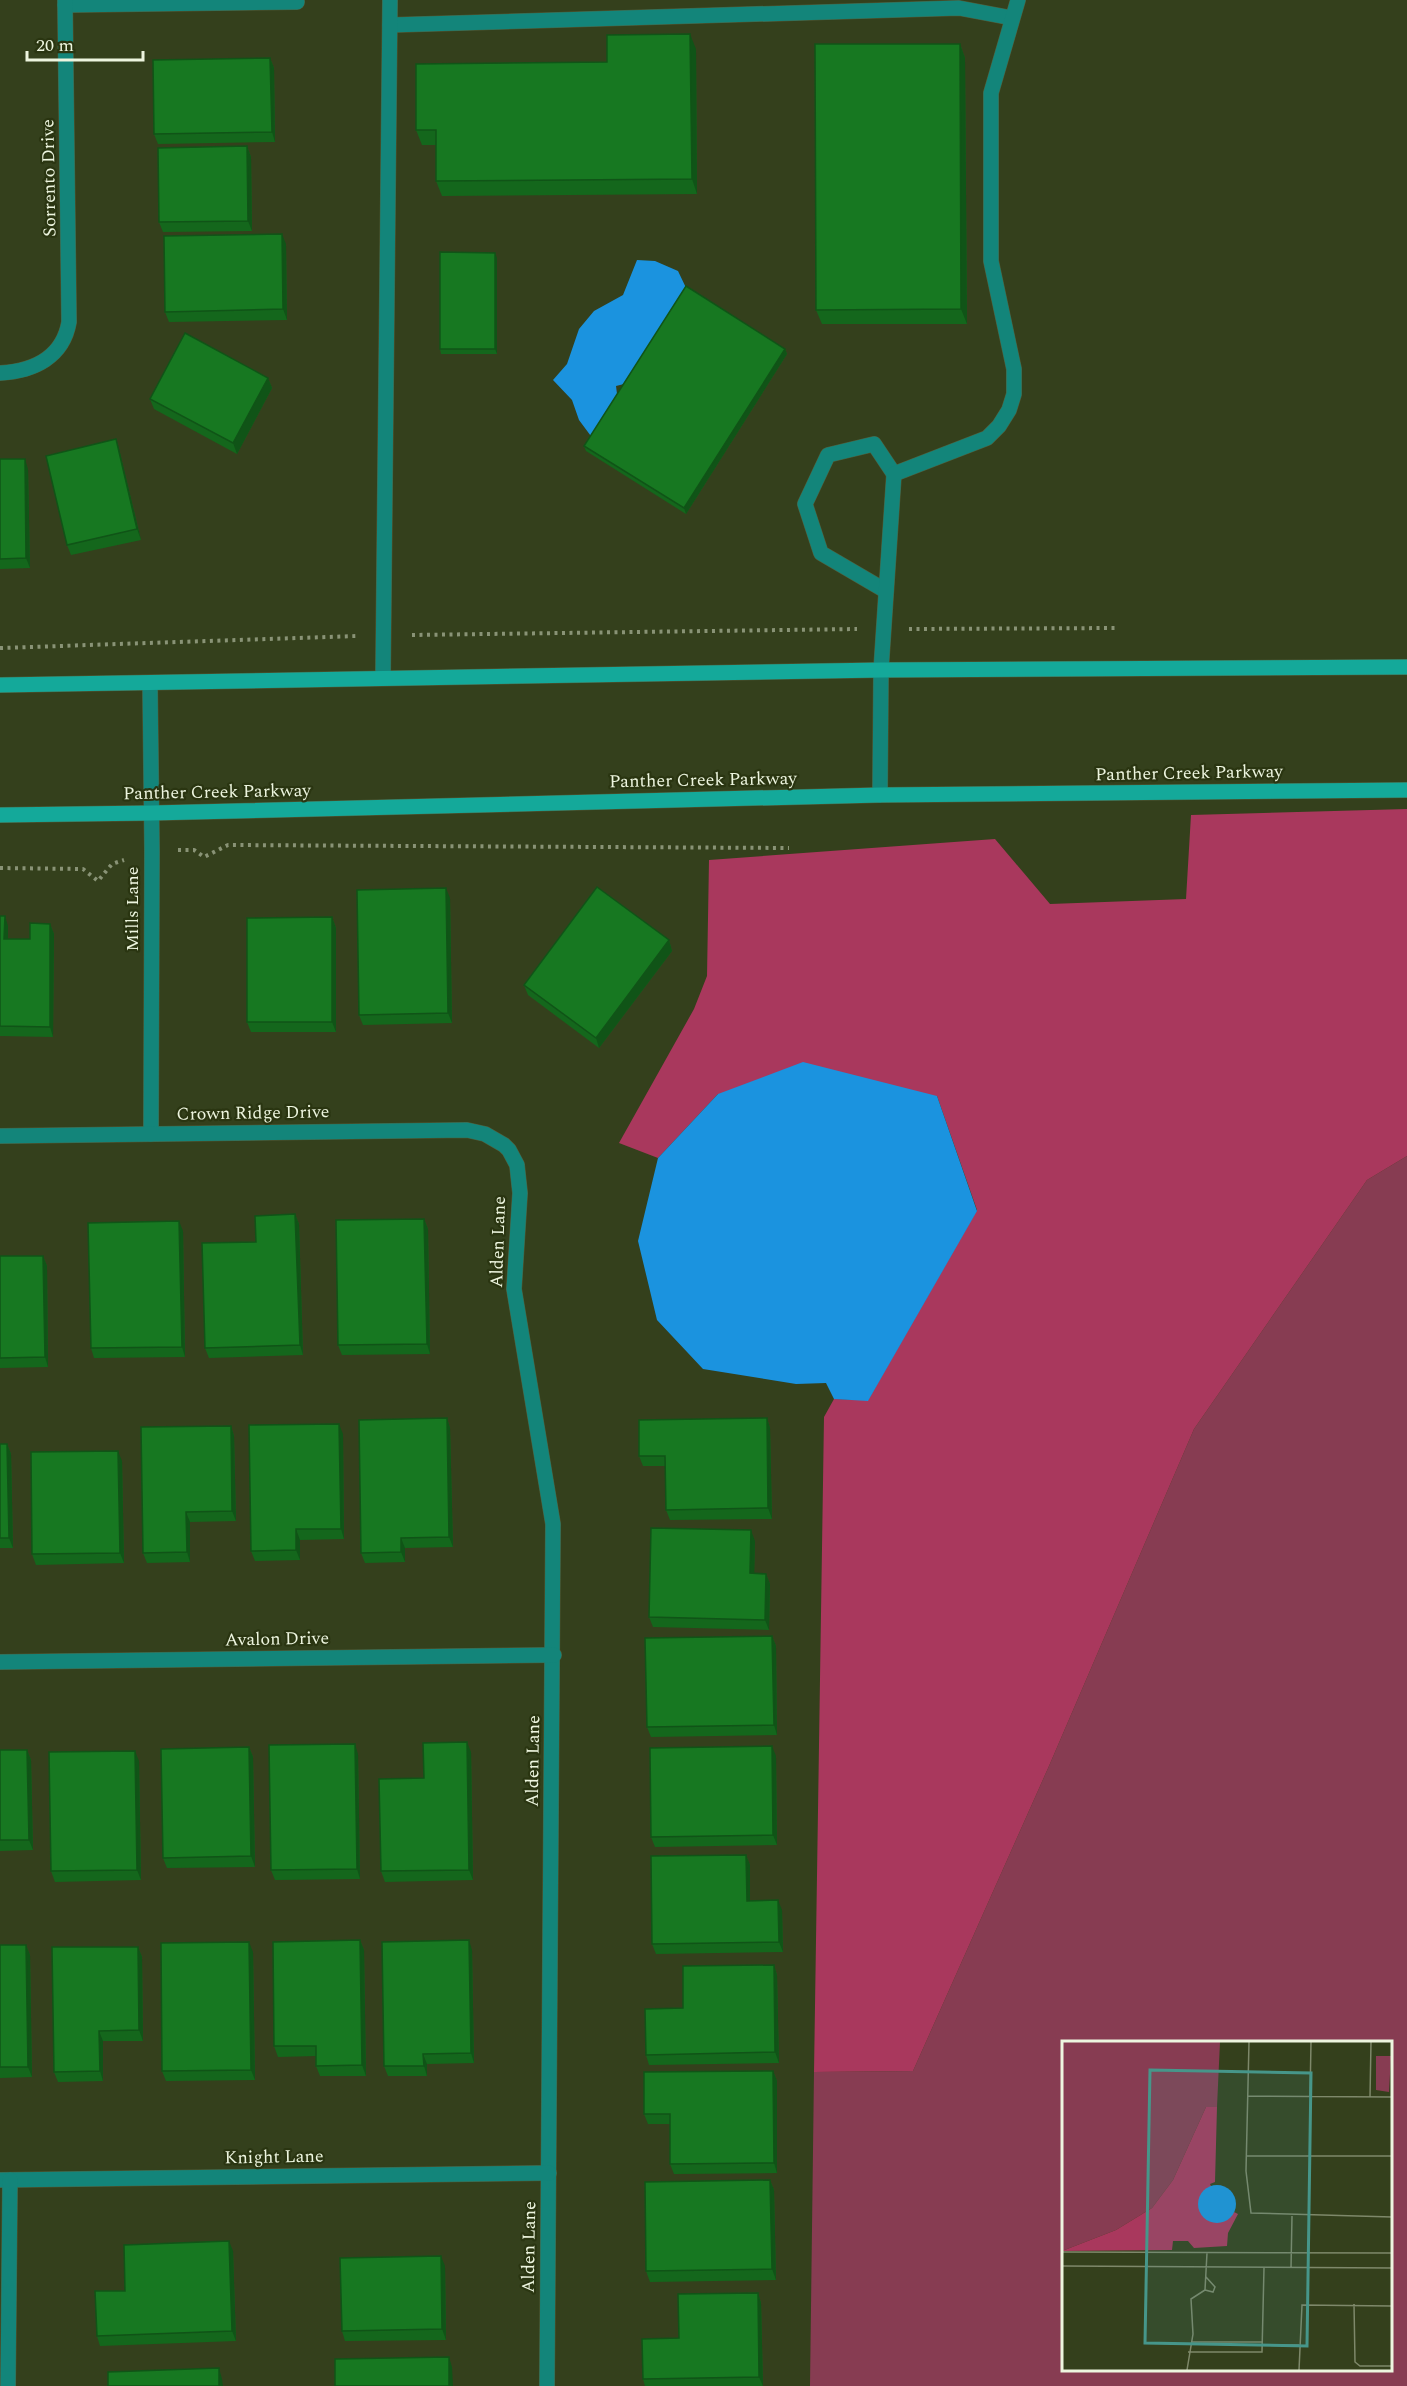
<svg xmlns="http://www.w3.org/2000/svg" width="1407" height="2386" font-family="Spectral,serif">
<rect width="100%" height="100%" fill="#34401c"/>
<path fill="#873c52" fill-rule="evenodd" d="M1407,1156V2386H810L814,2072L913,2071L1049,1766L1194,1429L1367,1180ZM1064,2042H1390V2370H1064Z"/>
<path fill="#a9385d" d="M1407,809V1156L1367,1180L1194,1429L1049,1766L913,2071L814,2072L824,1417L834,1399L868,1400L977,1210L937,1096L718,1094L658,1158L619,1143L694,1009L707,976L709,860L995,839L1050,904L1186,899L1191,815Z"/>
<g fill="#1b93df">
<path d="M637,260L655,261L678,271L688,292L648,378L616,386L618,402L602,451L579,420L572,400L553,380L567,364L579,329L594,311L623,295Z"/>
<path d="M803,1062L937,1096L977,1211L868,1401L834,1399L826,1383L796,1384L703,1369L657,1320L638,1241L658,1158L718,1094Z"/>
</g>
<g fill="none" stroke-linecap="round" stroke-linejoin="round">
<defs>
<g id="street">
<path d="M65,5L297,2"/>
<path d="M390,25L959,8L1012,18"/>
<path d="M0,373C34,371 63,357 69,322L65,0"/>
<path d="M886,591L821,553L805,504L828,455L874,444L894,474"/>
<path d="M383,677L390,0"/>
<path d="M150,683L152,851L151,1134"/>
<path d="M880,795L881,670L894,474L987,438L999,426L1009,410L1014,394V369L991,261V93L1018,0"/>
<path d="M0,1136L467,1130L485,1134L504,1145L509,1150L517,1165L520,1193L514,1289L553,1524L547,2386"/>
<path d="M0,1662L554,1655"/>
<path d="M0,2180L549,2173"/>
<path d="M8,2386L10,2180"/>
</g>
<g id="secondary">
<path d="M0,685L881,670L1407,667"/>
<path d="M0,815L152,813L880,795L1407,790"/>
</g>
</defs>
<use href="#street" stroke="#525d3b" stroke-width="16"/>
<use href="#secondary" stroke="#525d3b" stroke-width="16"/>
<g stroke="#899376" stroke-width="4" stroke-dasharray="3 4.5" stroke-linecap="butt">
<path d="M909,629L1118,628"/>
<path d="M412,635L857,629"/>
<path d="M0,648L356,636"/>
<path d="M178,850H194L204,857L228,845L789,848"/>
<path d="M0,868L83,869L98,881L112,864L124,860"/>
</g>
<use href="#street" stroke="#13857a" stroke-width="15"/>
<use href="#secondary" stroke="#14a99a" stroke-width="15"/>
</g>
<g fill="#14671c">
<path d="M960,44L965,58L967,324H822L816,310Z"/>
<path d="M696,49L697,194L442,196L436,181V145H422L416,130L607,62Z"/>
<path d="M270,58L274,68L275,142L158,144L154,134Z"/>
<path d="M247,146L251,157L252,231L163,232L159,222Z"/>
<path d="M286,244L287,320L169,322L165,312Z"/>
<path d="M497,258V354H441L440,349Z"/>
<path d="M785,349L787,354L686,514L586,451L584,446Z"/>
<path d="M268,378L272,388L237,454L154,409L150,399Z"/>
<path d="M116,439L119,449L141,540L71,555L67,545Z"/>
<path d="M0,459L28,469L30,568L0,569Z"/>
<path d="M450,898L452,1023L363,1025L359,1015Z"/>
<path d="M0,916L8,926V939H30L50,924L54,934L53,1037L0,1036Z"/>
<path d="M332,917L336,928V1032H251L247,1022Z"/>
<path d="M669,940L672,951L599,1048L528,995L524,985Z"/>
<path d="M295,1214L299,1224L303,1355L209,1358L205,1348L256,1242Z"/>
<path d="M424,1219L428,1229L430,1354L342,1355L338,1345Z"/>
<path d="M183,1231L185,1357L94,1358L91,1348Z"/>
<path d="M0,1256H43L47,1266L48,1367L0,1368Z"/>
<path d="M447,1418L450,1428L453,1547L405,1548V1562L365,1563L361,1553Z"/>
<path d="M767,1418L770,1428L772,1519L670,1520L666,1510L665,1466H643L639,1456Z"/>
<path d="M231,1426L234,1436L236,1521L190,1522V1562L147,1563L143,1553Z"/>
<path d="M343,1434L344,1539L300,1540V1560L255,1561L251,1551Z"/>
<path d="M0,1444H7L11,1454L13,1548H0Z"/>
<path d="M122,1461L124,1563L36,1565L32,1554Z"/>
<path d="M755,1541L754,1573L766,1574L770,1584L769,1630L653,1627L649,1617Z"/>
<path d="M772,1636L776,1646L777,1735L651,1737L647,1727Z"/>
<path d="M249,1747L253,1757L255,1867L167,1868L163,1858Z"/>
<path d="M0,1750H27L31,1760L33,1850L0,1851Z"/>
<path d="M471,1752L473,1880L385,1882L381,1871L424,1778Z"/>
<path d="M358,1754L360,1879L275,1880L271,1870Z"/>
<path d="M776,1756L777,1845L655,1847L651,1837Z"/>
<path d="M139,1761L141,1880L55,1882L51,1871Z"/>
<path d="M746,1855L750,1865V1901L782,1910L783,1952L656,1954L652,1944Z"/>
<path d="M360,1940L364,1950L366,2076H320L316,2066V2056L278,2057L274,2046Z"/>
<path d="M0,1945H26L30,1955L32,2077L0,2078Z"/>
<path d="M138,1947L142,1957L143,2041H103V2081L58,2082L54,2072Z"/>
<path d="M472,1950L474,2063L427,2064V2076H388L384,2066Z"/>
<path d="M253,1952L255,2080L166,2081L162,2071Z"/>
<path d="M774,1965L777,1975L779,2063L649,2065L646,2055L683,2008Z"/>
<path d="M773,2071L777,2081V2173L674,2174L670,2164V2124H648L644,2114Z"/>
<path d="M770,2180L774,2190L776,2280L650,2282L646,2271Z"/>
<path d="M233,2251L236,2341L100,2346L97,2336Z"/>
<path d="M445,2266L446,2340L345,2341L342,2331Z"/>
<path d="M758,2293L761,2303L763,2386H645L643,2379L679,2338Z"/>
</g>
<g fill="#105417">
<path d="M690,34L696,49L697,194L692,179Z"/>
<path d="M960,44L965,58L967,324L961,309Z"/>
<path d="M270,58L274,68L275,142L272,132Z"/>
<path d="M247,146L251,157L252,231L248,221Z"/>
<path d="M282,234L286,244L287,320L283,309Z"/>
<path d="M495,253L497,258V354L495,349Z"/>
<path d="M785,349L787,354L686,514L684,508Z"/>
<path d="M268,378L272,388L237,454L233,443Z"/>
<path d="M116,439L119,449L141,540L137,529Z"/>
<path d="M25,459L28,469L30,568L26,558Z"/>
<path d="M446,888L450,898L452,1023L448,1013Z"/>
<path d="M5,916L8,926V949L4,939Z"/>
<path d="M332,917L336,928V1032L332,1022Z"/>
<path d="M50,924L54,934L53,1037L50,1027Z"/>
<path d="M669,940L672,951L599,1048L596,1038Z"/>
<path d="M295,1214L299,1224L303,1355L300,1345Z"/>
<path d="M424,1219L428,1229L430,1354L427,1344Z"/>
<path d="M179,1221L183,1231L185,1357L182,1347Z"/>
<path d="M43,1256L47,1266L48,1367L45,1357Z"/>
<path d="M447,1418L450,1428L453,1547L449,1537Z"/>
<path d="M767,1418L770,1428L772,1519L768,1508Z"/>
<path d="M339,1424L343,1434L344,1539L341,1529Z"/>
<path d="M231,1426L234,1436L236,1521L232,1511Z"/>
<path d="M7,1444L11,1454L13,1548L9,1538Z"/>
<path d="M118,1451L122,1461L124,1563L120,1553Z"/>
<path d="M186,1512L190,1522V1562L187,1552Z"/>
<path d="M296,1529L300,1540V1560L296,1550Z"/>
<path d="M751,1530L755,1541L754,1583L750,1573Z"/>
<path d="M401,1538L405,1548V1562L401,1552Z"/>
<path d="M766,1574L770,1584L769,1630L765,1620Z"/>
<path d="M772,1636L776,1646L777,1735L774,1725Z"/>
<path d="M467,1742L471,1752L473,1880L469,1870Z"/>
<path d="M355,1744L358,1754L360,1879L357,1869Z"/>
<path d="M772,1746L776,1756L777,1845L773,1835Z"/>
<path d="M249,1747L253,1757L255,1867L251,1856Z"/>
<path d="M27,1750L31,1760L33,1850L29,1840Z"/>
<path d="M135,1751L139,1761L141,1880L137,1870Z"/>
<path d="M746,1855L750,1865V1911L747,1901Z"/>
<path d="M778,1900L782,1910L783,1952L779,1942Z"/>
<path d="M360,1940L364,1950L366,2076L362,2065Z"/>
<path d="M469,1940L472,1950L474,2063L471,2053Z"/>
<path d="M249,1942L253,1952L255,2080L251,2070Z"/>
<path d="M26,1945L30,1955L32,2077L28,2067Z"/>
<path d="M138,1947L142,1957L143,2041L139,2030Z"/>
<path d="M774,1965L777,1975L779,2063L775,2052Z"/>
<path d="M99,2031L103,2041V2081L100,2071Z"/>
<path d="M423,2054L427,2064V2076L424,2066Z"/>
<path d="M773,2071L777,2081V2173L774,2163Z"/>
<path d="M770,2180L774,2190L776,2280L772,2269Z"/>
<path d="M229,2241L233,2251L236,2341L232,2331Z"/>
<path d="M441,2256L445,2266L446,2340L442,2329Z"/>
<path d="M758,2293L761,2303L763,2386L759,2377Z"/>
<path d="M449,2357L452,2367L453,2386H449Z"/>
<path d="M219,2368L222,2379L223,2386H219Z"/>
</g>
<g fill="#177821" stroke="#105417" stroke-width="1.5">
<path d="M690,34L692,179L436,181V130H416V64L607,62V35Z"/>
<path d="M815,44H960L961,309L816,310Z"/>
<path d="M270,58L272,132L154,134L153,60Z"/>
<path d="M247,146L248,221L159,222L158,148Z"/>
<path d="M282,234L283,309L165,312L164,236Z"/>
<path d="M440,252L495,253V349H440Z"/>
<path d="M686,286L785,349L684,508L584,446Z"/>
<path d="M185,333L268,378L233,443L150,399Z"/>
<path d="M116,439L137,529L67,545L46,456Z"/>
<path d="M0,459H25L26,558L0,559Z"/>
<path d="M597,887L669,940L596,1038L524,985Z"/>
<path d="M446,888L448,1013L359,1015L357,890Z"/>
<path d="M0,916H5L4,939H30V923L50,924V1027L0,1026Z"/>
<path d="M332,917V1022H247V918Z"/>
<path d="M295,1214L300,1345L205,1348L202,1243L256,1242L255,1216Z"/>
<path d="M424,1219L427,1344L338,1345L336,1220Z"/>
<path d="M179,1221L182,1347L91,1348L88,1223Z"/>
<path d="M0,1256H43L45,1357L0,1358Z"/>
<path d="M447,1418L449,1537L401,1538V1552L361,1553L359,1420Z"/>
<path d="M767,1418L768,1508L666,1510L665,1456H639V1420Z"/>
<path d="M339,1424L341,1529H296V1550L251,1551L249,1425Z"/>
<path d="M231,1426L232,1511L186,1512L187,1552L143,1553L141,1427Z"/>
<path d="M0,1444H7L9,1538H0Z"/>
<path d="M118,1451L120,1553L32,1554L31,1452Z"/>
<path d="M651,1528L751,1530L750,1573L766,1574L765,1620L649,1617Z"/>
<path d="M772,1636L774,1725L647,1727L645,1638Z"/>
<path d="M467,1742L469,1870L381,1871L379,1779L424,1778L423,1743Z"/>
<path d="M355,1744L357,1869L271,1870L269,1745Z"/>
<path d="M772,1746L773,1835L651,1837L650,1748Z"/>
<path d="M249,1747L251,1856L163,1858L161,1749Z"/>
<path d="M0,1750H27L29,1840H0Z"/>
<path d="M135,1751L137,1870L51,1871L49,1752Z"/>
<path d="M746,1855L747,1901L778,1900L779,1942L652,1944L651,1856Z"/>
<path d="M360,1940L362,2065L316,2066V2046H274L273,1942Z"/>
<path d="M469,1940L471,2053L423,2054L424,2066H384L382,1942Z"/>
<path d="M249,1942L251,2070L162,2071L161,1943Z"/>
<path d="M0,1945H26L28,2067H0Z"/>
<path d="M52,1947H138L139,2030L99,2031L100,2071L54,2072Z"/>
<path d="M774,1965L775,2052L646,2055L645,2009L683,2008V1966Z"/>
<path d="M773,2071L774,2163L670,2164V2114H644V2072Z"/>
<path d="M770,2180L772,2269L646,2271L645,2182Z"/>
<path d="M229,2241L232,2331L97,2336L95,2291H125L124,2245Z"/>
<path d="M441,2256L442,2329L342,2331L340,2258Z"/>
<path d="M758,2293L759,2377L643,2379L642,2339L679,2338L678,2294Z"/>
<path d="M449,2357V2386H335V2359Z"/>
<path d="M219,2368V2386H108V2372Z"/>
</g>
<g text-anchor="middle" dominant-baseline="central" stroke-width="4.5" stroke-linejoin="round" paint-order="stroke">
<g font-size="18" fill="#edf5df" stroke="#2a3511">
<text transform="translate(49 178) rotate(-91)">Sorrento Drive</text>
<text transform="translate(1189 773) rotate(-1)">Panther Creek Parkway</text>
<text transform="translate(703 780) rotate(-1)">Panther Creek Parkway</text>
<text transform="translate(217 792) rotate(-1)">Panther Creek Parkway</text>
<text transform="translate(132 909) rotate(-90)">Mills Lane</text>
<text transform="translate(253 1113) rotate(-1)">Crown Ridge Drive</text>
<text transform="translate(498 1242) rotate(-88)">Alden Lane</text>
<text transform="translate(277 1639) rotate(-1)">Avalon Drive</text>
<text transform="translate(533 1761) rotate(-89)">Alden Lane</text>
<text transform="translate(274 2157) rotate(-1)">Knight Lane</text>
<text transform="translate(529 2247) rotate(-89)">Alden Lane</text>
</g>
</g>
<g transform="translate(1062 2041)">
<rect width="330" height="330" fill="#34401c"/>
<path d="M0,1H158L155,66H144L111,139L90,167L54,189L0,210ZM314,15H329L327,51L314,49Z" fill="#873c52"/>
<path d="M144,66H155L153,141L148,143L165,178L172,171L176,173L166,192L165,205L132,207L126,200H111L110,209L0,210L54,189L90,167L111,139Z" fill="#a9385d"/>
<path d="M136 163a19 19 0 1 1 38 0a19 19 0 1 1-38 0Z" fill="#1b93df"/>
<path fill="none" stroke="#7e886a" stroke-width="1.5" d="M187,1L184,130L189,172L330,176M186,55L330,56M248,56L249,1M308,56L309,1M184,115H330M0,211L330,212M0,225L330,227M229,227L230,175M143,249L151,251L153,246L144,236M292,263L293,321L298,325H330M129,301H200M211,304H237M126,311H200L202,227M125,329L131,293L129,258L143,249L145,212M237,329L240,264L330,265"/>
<path fill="#46968a" fill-opacity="0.15" stroke="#46968a" stroke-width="3" d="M88,29L249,32L245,305L83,302Z"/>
<rect width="330" height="330" fill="none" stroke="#edf5df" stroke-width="3"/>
</g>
<path d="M27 51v9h116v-9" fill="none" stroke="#edf5df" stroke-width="3"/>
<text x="36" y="51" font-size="18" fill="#edf5df" stroke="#2a3511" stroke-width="4.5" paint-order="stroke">20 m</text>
</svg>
